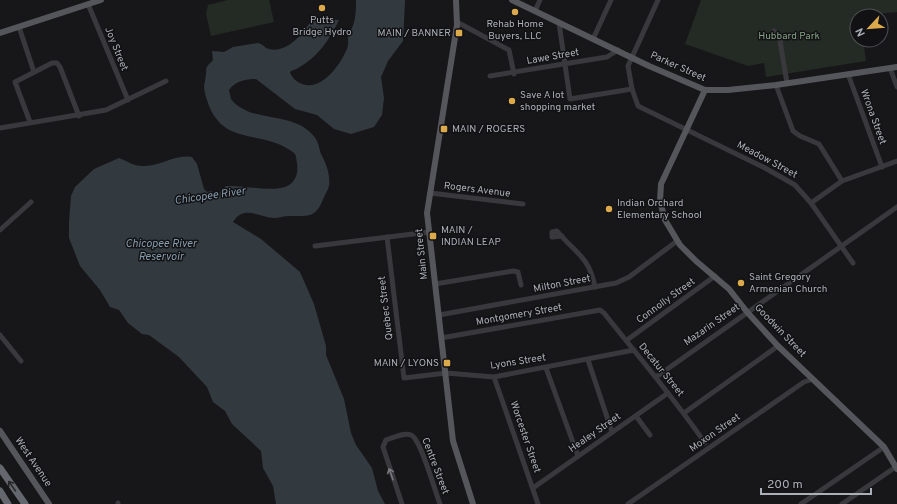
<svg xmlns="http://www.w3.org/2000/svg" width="897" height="504" font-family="Overpass,sans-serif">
<rect width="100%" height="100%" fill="#171719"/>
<g fill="#242a24">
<path d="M228,0H269L274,22L211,36L206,14L208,5Z"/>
<path d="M701,0H897V12L857,16V40H863L866,61L766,77L764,63L748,66L685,44Z"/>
</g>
<path fill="#323a40" d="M356,0H405V2L403,41L388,61L381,77L384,98L382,115L374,127L351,134L334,129L317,115L295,109L256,79C246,79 235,81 229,90L231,99C251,125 295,109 316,139C319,144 319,149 321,154C326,163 332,178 328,189C327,192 325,194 324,197C316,218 310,216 289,216C284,216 279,218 274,218C260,218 244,204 233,222L261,239L300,272L314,304L326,346V355L344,399L351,433L356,445L372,468L378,491L385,504H276L273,486L263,468L261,451L232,424L225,411L213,402L207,387L179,357L149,335L142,334L128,323L119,310L110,307L100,290L80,266L69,238V222L71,196L75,187L94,169L119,158C127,161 133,166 143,166C160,167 174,154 192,157L197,164L204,189L207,192L211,191L215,194L219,193L226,186C244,185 262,191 281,188C294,186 299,175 297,163C296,159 297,155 293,152C260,128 222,148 207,100C202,84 205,87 206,73C207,70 205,70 207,67C208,64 211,63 213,60L212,51L224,52L233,47L258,43C262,44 264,46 266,48C286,56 304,33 312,19L339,20C330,39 317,58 298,68C295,70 292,70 290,72C292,79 299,84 306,85C323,88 340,65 346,51C349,46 348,41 348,36C349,32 351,30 352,28C356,20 356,8 356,0Z"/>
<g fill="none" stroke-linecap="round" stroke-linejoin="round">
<g stroke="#39393d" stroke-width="5">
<path d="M658,0L628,66L632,89L638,106L765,168L795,185L811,203L853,263"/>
<path d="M88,4L128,100"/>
<path d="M535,11L540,0"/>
<path d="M457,22L509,50L514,74"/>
<path d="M559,23L570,99L632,89"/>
<path d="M19,27L34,72"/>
<path d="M774,31L780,41L787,83"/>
<path d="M593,39L611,0"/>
<path d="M890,68L897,87"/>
<path d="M848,74L882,167"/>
<path d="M490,76L607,57L618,50"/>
<path d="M776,85L793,131L800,136L819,144L842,181"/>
<path d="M30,122L15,82L52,63H57L60,67L79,116"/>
<path d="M0,128L106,110L166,81"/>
<path d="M430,193L523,204"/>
<path d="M811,203L842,181L897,161"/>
<path d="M0,230L31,202"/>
<path d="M562,236L552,237V232L557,231C575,253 589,256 595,287"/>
<path d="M387,237L404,378L446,373L494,377L634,350"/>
<path d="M315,246L429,232"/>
<path d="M435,284L513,271L518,272L521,285"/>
<path d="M439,315L616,283L629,277L677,241"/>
<path d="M0,335L21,361"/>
<path d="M441,338L600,310L604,313C638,356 674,398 705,443"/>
<path d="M627,340L715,276"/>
<path d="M588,360L612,432"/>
<path d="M546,368L578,456"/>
<path d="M494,377L538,504"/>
<path d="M656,377L897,207"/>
<path d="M684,413L778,346"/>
<path d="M636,416L650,435"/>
<path d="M533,488L668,393"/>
<path d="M118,504V503"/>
<path d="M402,504L383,447L386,440C393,438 404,432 411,435C421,439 435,492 440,504"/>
<path d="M628,504L804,382L813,379"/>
<path d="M801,504L884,447"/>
<path d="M842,504L897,466"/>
</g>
<g stroke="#55565c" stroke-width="6">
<path d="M456,0L457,25L427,213L453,441L473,504"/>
<path d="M512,0L649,66L705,90H728L776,85L897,67"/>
<path d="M0,33L101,0"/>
<path d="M705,90L661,184L660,201L665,220L680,245L696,261L729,289L747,312L778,346L884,447L897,469"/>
<path d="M0,431L49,504"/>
</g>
<g stroke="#65676e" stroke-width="7">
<path d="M0,468L25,504"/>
<path d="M0,491L8,504"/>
</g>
</g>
<defs><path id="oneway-shaft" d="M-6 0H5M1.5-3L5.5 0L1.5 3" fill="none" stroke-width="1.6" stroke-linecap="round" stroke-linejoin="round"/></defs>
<use stroke="#787a80" href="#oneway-shaft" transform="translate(391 474) rotate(-109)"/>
<use stroke="#27272a" href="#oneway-shaft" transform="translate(12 486) rotate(-125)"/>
<g fill="#ddaa4b" stroke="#121214" stroke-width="1.5">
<circle cx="322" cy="8" r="4"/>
<circle cx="515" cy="12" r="4"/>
<rect x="455" y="29" width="8" height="8" rx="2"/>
<circle cx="512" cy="101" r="4"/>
<rect x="440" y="125" width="8" height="8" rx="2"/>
<circle cx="609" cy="209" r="4"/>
<rect x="429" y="232" width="8" height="8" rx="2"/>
<circle cx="741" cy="283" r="4"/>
<rect x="443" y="359" width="8" height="8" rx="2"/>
</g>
<g text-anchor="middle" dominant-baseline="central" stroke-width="3" stroke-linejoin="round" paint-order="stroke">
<g font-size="10" fill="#abafb7" stroke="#121214" text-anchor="start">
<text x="322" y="20" text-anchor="middle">Putts<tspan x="322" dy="12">Bridge Hydro</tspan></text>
<text x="515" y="24" text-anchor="middle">Rehab Home<tspan x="515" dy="12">Buyers, LLC</tspan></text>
<text x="451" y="33" text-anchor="end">MAIN / BANNER</text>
<text x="520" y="95">Save A lot<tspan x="520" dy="12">shopping market</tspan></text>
<text x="452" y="129">MAIN / ROGERS</text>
<text x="617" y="203">Indian Orchard<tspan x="617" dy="12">Elementary School</tspan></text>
<text x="441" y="230">MAIN /<tspan x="441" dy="12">INDIAN LEAP</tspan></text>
<text x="749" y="277">Saint Gregory<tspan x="749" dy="12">Armenian Church</tspan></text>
<text x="439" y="363" text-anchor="end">MAIN / LYONS</text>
</g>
<g font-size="10" fill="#84a085" stroke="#121214">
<text x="789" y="36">Hubbard Park</text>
</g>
<g font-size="10" fill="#abafb7" stroke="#121214">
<text transform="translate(116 49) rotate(68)">Joy Street</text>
<text transform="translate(553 57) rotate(-10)">Lawe Street</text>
<text transform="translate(678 67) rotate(24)">Parker Street</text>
<text transform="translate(873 117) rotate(70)">Wrona Street</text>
<text transform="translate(767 160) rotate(28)">Meadow Street</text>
<text transform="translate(477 190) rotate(7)">Rogers Avenue</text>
<text transform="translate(422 254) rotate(-96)">Main Street</text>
<text transform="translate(562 284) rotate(-11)">Milton Street</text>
<text transform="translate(666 301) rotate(-36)">Connolly Street</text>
<text transform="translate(386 308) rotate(-97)">Quebec Street</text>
<text transform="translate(519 315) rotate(-10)">Montgomery Street</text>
<text transform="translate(712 325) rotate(-35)">Mazarin Street</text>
<text transform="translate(780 331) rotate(46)">Goodwin Street</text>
<text transform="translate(518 362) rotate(-9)">Lyons Street</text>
<text transform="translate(661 370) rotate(51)">Decatur Street</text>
<text transform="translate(595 433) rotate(-35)">Healey Street</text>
<text transform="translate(715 433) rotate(-35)">Moxon Street</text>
<text transform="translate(525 437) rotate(71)">Worcester Street</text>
<text transform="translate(33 462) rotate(56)">West Avenue</text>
<text transform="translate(435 466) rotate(69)">Centre Street</text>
</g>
<g font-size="11" font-style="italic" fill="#869cae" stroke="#121214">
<text transform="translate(210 196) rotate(-8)">Chicopee River</text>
<text x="161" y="244">Chicopee River<tspan x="161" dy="13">Reservoir</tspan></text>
</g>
</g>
<g transform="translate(869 28) rotate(244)"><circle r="19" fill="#121214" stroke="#4f5155"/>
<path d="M0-3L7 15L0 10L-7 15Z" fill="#ddaa4b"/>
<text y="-6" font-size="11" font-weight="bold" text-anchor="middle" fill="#abafb7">N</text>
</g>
<path d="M761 488v6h110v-6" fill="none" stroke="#abafb7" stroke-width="2"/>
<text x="767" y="488" font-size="12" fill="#abafb7" stroke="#121214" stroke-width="3" paint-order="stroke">200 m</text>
</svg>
